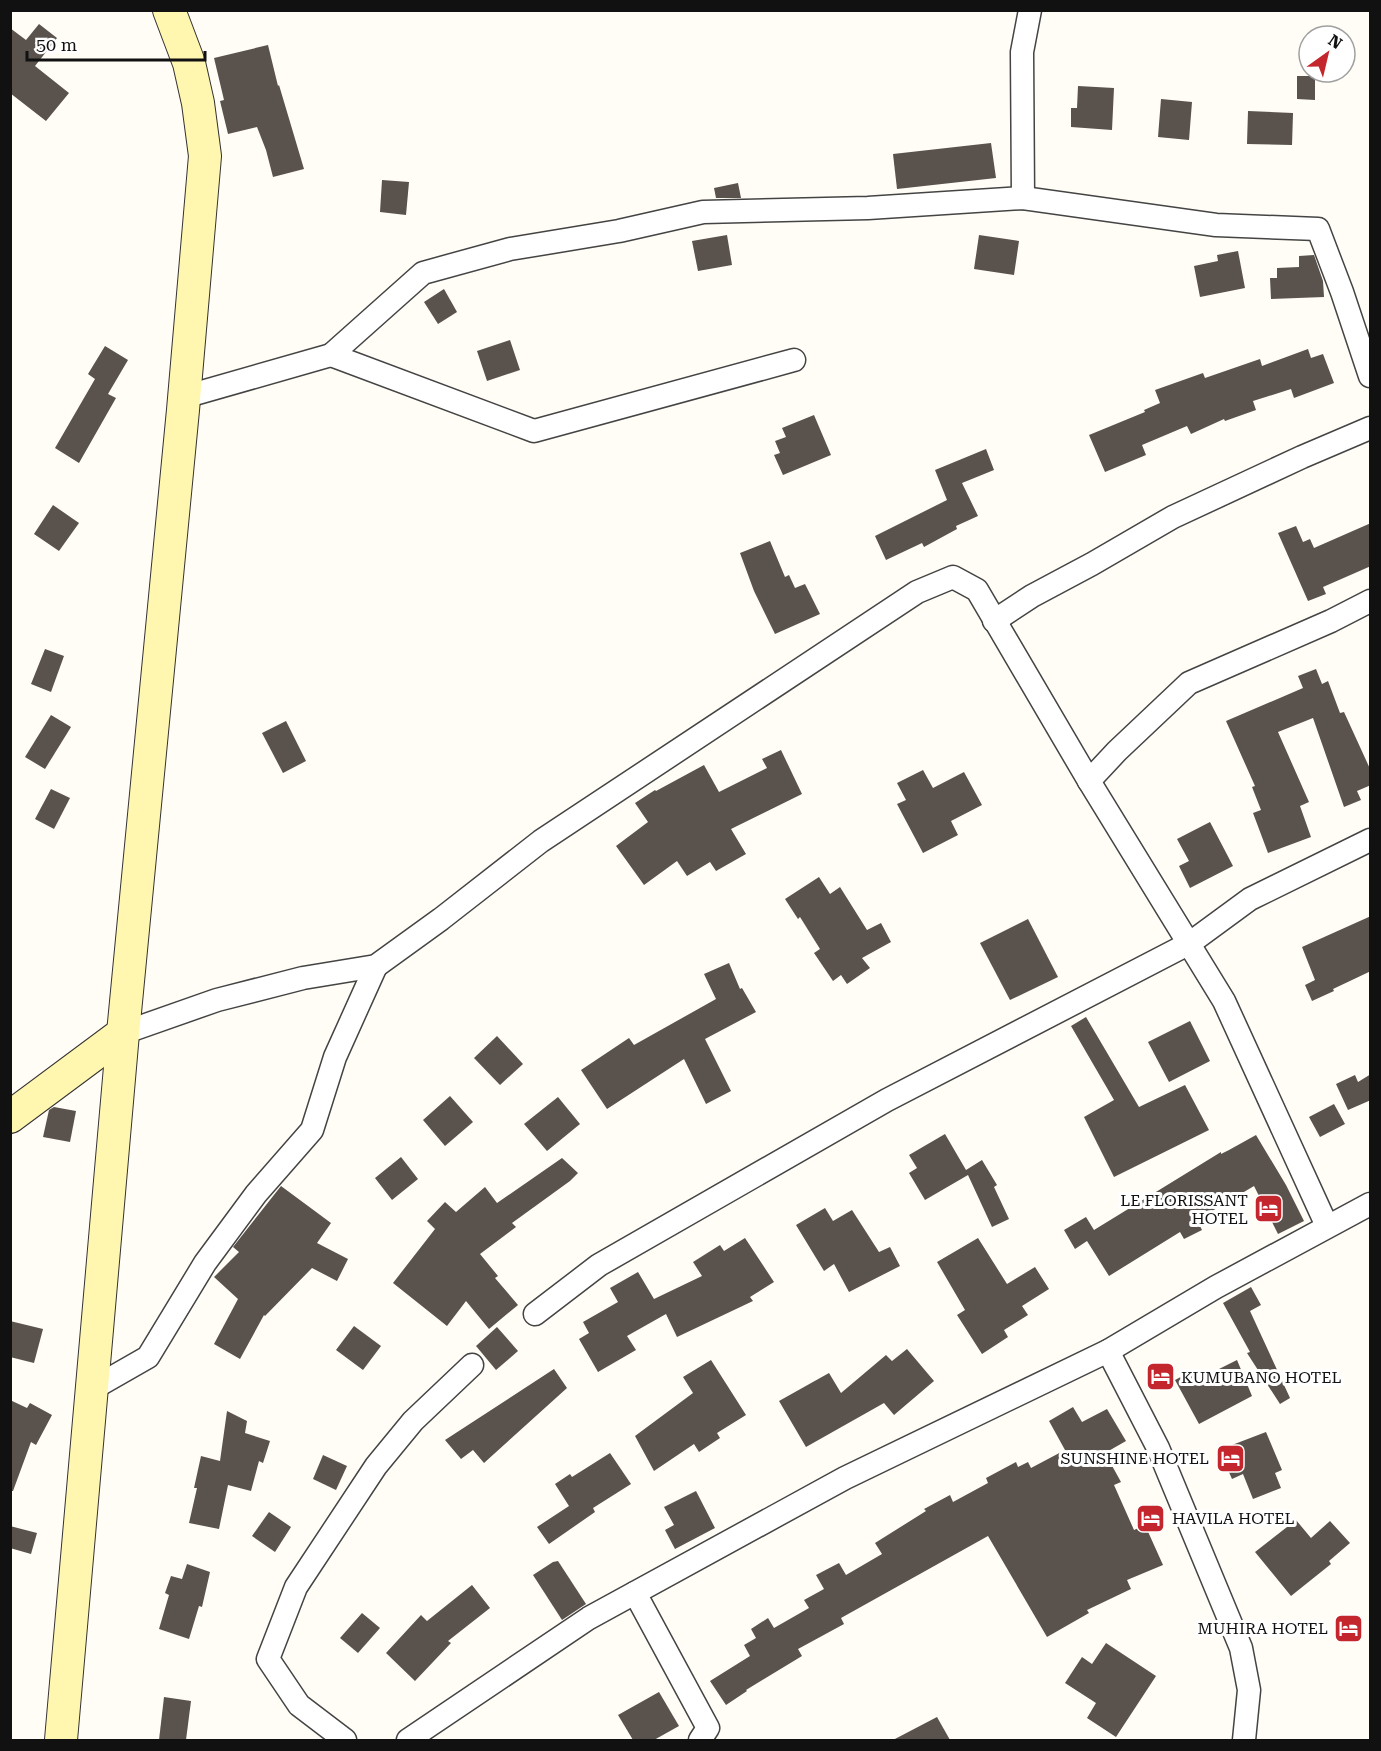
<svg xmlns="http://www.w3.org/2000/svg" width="1381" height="1751" font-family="'Roboto Serif',serif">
<rect width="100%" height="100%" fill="#fffdf5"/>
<g fill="#5a524d">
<path d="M39,24L57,38L35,66L69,93L46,121L10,93V28L26,40Z"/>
<path d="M268,45L278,86L279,85L304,169L273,177L266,150L257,127L228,134L220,101L224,100L214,58Z"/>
<path d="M1297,76H1315V100L1297,99Z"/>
<path d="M1078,86L1114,88L1112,130L1071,127V108H1077Z"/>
<path d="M1161,99L1192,102L1189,140L1158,137Z"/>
<path d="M1248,111L1293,113L1292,145L1247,144Z"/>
<path d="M991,143L996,178L897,189L893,154Z"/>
<path d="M382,180L409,182L406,215L380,212Z"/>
<path d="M738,183L741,198H716L714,188Z"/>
<path d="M727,235L732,265L698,271L692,241Z"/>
<path d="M979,235L1019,241L1014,275L974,269Z"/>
<path d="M1238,251L1245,288L1200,297L1194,266L1218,261L1217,255Z"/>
<path d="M1314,255L1323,281L1324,297L1271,299L1270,278H1277V268L1299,267V256Z"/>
<path d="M444,289L457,312L438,324L424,302Z"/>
<path d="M510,340L520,370L487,381L477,351Z"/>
<path d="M105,346L128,360L108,394L116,398L79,463L55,448L95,379L88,374Z"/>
<path d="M1308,349L1311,358L1323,354L1334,383L1294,398L1291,389L1253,401L1256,410L1225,421L1224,419L1191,434L1187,426L1142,445L1146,455L1105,472L1089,435L1145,412L1144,410L1160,403L1155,390L1203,373L1205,378L1260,359L1262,366Z"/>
<path d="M814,415L831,455L783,475L774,455L780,453L775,441L786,437L782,428Z"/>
<path d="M986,449L994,470L962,483L978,516L956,526L957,529L924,547L922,543L886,560L875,536L947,500L935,470Z"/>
<path d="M53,505L79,523L59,551L34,534Z"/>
<path d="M1371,523V566L1323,587L1326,594L1308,601L1278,533L1296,526L1303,542L1310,539L1314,548Z"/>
<path d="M770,541L785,577L789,575L795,588L805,584L820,614L775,634L754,591L740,553Z"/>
<path d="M45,649L64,656L51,692L31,684Z"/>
<path d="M1316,669L1322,684L1328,681L1340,713L1344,712L1371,771V785L1357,791L1361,800L1344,807L1313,718L1278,732L1309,802L1300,806L1311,837L1268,853L1253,813L1261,810L1252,787L1255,786L1226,721L1303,688L1298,676Z"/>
<path d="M51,715L71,727L45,769L25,757Z"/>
<path d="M286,721L306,761L283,773L262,733Z"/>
<path d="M781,750L802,794L731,829L746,854L716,871L710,862L687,876L677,861L644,885L616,846L648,822L635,803L655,790L656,791L704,765L719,792L767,768L762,759Z"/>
<path d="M923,770L933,788L964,772L982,805L951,821L958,835L923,853L897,804L906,800L897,783Z"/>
<path d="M51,789L70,798L54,829L35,819Z"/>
<path d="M1210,822L1233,866L1190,888L1179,866L1189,861L1177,839Z"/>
<path d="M819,877L830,894L840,887L867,930L881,923L891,942L862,958L870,968L847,984L841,975L833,981L814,953L820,949L800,917L798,919L785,899Z"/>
<path d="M1371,916V971L1333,989L1334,991L1312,1001L1305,985L1315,980L1302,947Z"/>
<path d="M1028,919L1058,977L1010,1000L980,943Z"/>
<path d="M729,963L740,989L742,988L756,1012L705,1039L731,1091L706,1104L684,1059L607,1109L581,1070L629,1038L634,1045L716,999L704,974Z"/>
<path d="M1086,1017L1139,1107L1185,1085L1209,1130L1114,1177L1084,1117L1114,1100L1071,1026Z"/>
<path d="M1190,1021L1210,1061L1169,1082L1148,1042Z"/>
<path d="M497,1036L523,1064L500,1085L474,1058Z"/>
<path d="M1371,1074V1100L1348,1110L1336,1084L1355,1075L1358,1082Z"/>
<path d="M450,1096L473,1122L445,1146L423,1120Z"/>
<path d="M558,1097L580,1124L547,1151L524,1124Z"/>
<path d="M1334,1104L1345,1124L1320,1137L1309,1117Z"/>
<path d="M54,1107L76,1111L70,1142L43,1137L49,1110Z"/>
<path d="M945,1134L966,1170L982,1160L997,1185L994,1187L1009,1219L992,1227L968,1175L925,1200L909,1173L917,1168L909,1155Z"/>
<path d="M1256,1135L1286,1185L1304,1221L1278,1234L1254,1186L1197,1220L1202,1230L1184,1239L1180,1232L1109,1276L1087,1241L1075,1249L1064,1230L1086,1217L1094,1230L1221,1152V1154L1229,1150Z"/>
<path d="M401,1157L418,1179L392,1200L375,1178Z"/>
<path d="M562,1158L578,1173L570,1181L512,1223L516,1227L480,1254L498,1276L495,1278L518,1305L489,1329L466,1301L447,1326L393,1283L435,1229L427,1221L445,1202L456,1212L485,1187L497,1203Z"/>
<path d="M281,1186L331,1223L317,1243L348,1259L337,1281L312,1268L265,1316L264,1315L240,1359L214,1344L238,1299L214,1277L239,1252L233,1247Z"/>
<path d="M825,1208L833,1221L852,1210L879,1252L890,1247L900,1266L849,1292L834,1264L824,1271L796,1225Z"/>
<path d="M745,1238L774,1282L750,1297L753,1301L677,1337L666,1314L627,1336L636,1350L598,1372L579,1339L589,1333L583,1322L618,1302L610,1288L638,1272L654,1299L702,1276L693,1262L720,1245L724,1251Z"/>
<path d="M978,1238L1007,1284L1035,1267L1049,1289L1022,1306L1028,1315L1004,1330L1008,1337L982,1354L957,1315L965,1310L937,1262Z"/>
<path d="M1251,1287L1261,1305L1250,1311L1290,1398L1280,1404L1247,1353L1250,1352L1223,1303Z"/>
<path d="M10,1321L43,1329L34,1363L10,1357Z"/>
<path d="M354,1326L381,1346L363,1370L336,1350Z"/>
<path d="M497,1327L518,1351L496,1370L476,1346Z"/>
<path d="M907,1349L934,1381L894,1415L884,1403L806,1447L779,1401L829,1373L841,1393L886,1355L892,1361Z"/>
<path d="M711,1360L746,1415L717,1433L720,1438L699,1452L694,1444L654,1471L635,1436L693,1393L683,1377Z"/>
<path d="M1237,1360L1252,1396L1199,1424L1175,1380L1194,1370L1199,1379Z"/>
<path d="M554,1369L567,1388L484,1463L473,1450L461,1459L445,1440Z"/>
<path d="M10,1400L27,1408L30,1403L52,1415L36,1445L31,1442L13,1491H10Z"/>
<path d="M1073,1407L1082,1422L1107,1409L1126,1441L1105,1453L1121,1482L1114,1485L1134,1530L1145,1525L1163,1565L1127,1580L1131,1589L1087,1610L1089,1613L1047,1637L988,1536L841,1618L844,1624L798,1649L802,1656L746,1690L747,1691L726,1705L710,1681L750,1656L744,1645L756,1638L751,1629L768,1618L774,1628L809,1608L804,1600L824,1589L816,1575L839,1563L846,1575L882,1554L875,1543L926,1511L924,1509L950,1495L953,1502L988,1483L986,1478L1016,1462L1018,1467L1028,1462L1031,1468L1065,1450L1049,1421Z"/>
<path d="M227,1411L247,1421L245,1433L270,1441L263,1463L259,1461L251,1491L228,1485L219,1529L189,1523L197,1488H194L201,1456L220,1461Z"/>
<path d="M1266,1432L1282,1470L1275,1473L1281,1488L1253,1499L1243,1474L1232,1479L1224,1461L1237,1457L1232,1445Z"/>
<path d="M610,1453L631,1484L593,1508L595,1512L549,1544L537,1527L569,1506L555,1484L570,1474L572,1477Z"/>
<path d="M323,1455L347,1466L336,1490L313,1479Z"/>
<path d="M696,1491L715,1528L675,1549L665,1530L674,1525L664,1507Z"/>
<path d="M269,1512L291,1527L275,1552L252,1536Z"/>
<path d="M1296,1520L1311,1538L1330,1521L1350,1543L1329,1561L1331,1564L1291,1596L1255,1552Z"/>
<path d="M10,1526L37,1533L31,1554L10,1548Z"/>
<path d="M558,1561L586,1604L562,1620L533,1575L553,1562Z"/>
<path d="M187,1564L210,1572L202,1607L199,1606L189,1639L159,1629L169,1595L165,1593L171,1576L182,1579Z"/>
<path d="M472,1585L490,1608L448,1641L451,1643L415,1681L386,1653L421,1615L427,1621Z"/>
<path d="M362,1613L380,1628L358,1653L340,1638Z"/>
<path d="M1106,1643L1156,1676L1116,1737L1087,1718L1096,1703L1065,1683L1082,1657L1092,1664Z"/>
<path d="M659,1692L679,1726L654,1740H633L618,1715Z"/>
<path d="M164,1697L191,1701L186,1740H159Z"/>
<path d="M937,1717L950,1740H893Z"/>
</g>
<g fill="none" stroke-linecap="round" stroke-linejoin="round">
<defs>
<g id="street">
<path d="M1023,198L1022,52L1030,10"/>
<path d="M331,355L423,273L510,249L619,231L703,212L868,208L1023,198L1216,225L1318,229L1342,292L1370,376"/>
<path d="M184,397L331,355L534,431L794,360"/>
<path d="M994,621L1032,596L1092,564L1173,517L1302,457L1370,428"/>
<path d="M1089,781L1117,751L1189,683L1331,621L1370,601"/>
<path d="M123,1033L217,1000L303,978L376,966L441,919L541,841L917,592L953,577L977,590L1089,781L1224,1001L1327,1226"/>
<path d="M535,1314L599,1265L887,1100L1190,943L1250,899L1370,840"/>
<path d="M1108,1351L1158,1448L1241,1648L1249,1690L1244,1740"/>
<path d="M92,1389L148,1357L205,1263L256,1194L312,1130L335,1057L376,966"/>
<path d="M635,1593L708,1728L700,1740"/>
<path d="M345,1740L299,1705L268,1659L296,1587L376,1466L413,1421L472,1365"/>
<path d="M408,1740L589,1618L845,1478L1108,1351L1216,1287L1370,1204"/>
</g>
<g id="secondary">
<path d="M10,1117L123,1033"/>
<path d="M61,1740L123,1033L183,410L205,156L198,103L189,63L169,10"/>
</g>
</defs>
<use href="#street" stroke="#444" stroke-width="25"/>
<use href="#secondary" stroke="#333" stroke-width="34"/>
<use href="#street" stroke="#fff" stroke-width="22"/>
<use href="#secondary" stroke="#fff6b0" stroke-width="32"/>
</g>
<defs>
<symbol id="hotel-square" viewBox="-11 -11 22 22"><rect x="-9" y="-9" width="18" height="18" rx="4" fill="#c4262e" stroke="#fff"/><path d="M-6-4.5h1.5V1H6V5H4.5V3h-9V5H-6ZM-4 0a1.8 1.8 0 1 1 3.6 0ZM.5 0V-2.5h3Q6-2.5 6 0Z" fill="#fff"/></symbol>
</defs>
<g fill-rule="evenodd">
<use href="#hotel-square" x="1252" y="1192" width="33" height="33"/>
<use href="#hotel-square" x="1144" y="1360" width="33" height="33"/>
<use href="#hotel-square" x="1214" y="1442" width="33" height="33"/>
<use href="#hotel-square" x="1134" y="1502" width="33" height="33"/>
<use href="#hotel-square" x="1332" y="1612" width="33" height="33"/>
</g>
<g text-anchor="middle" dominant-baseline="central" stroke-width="6" stroke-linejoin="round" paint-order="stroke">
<g font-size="16" fill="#111" stroke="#fff" text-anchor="end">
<text x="1248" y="1200">LE FLORISSANT<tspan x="1248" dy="18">HOTEL</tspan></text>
<text x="1181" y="1377" text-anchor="start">KUMUBANO HOTEL</text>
<text x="1209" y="1458">SUNSHINE HOTEL</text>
<text x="1172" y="1518" text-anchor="start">HAVILA HOTEL</text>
<text x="1328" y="1628">MUHIRA HOTEL</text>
</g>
</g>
<rect width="1381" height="1751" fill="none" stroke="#111111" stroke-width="24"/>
<g transform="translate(1327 54) rotate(34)"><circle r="28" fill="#ffffff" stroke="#a0a0a0" stroke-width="1.5"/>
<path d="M0-4.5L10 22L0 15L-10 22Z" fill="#c4262e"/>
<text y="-9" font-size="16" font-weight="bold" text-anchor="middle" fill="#111111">N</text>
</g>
<path d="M27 51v9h178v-9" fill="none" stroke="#111111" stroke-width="3"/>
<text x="36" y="51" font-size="18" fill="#111111" stroke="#ffffff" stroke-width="4.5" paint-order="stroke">50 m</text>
</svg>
